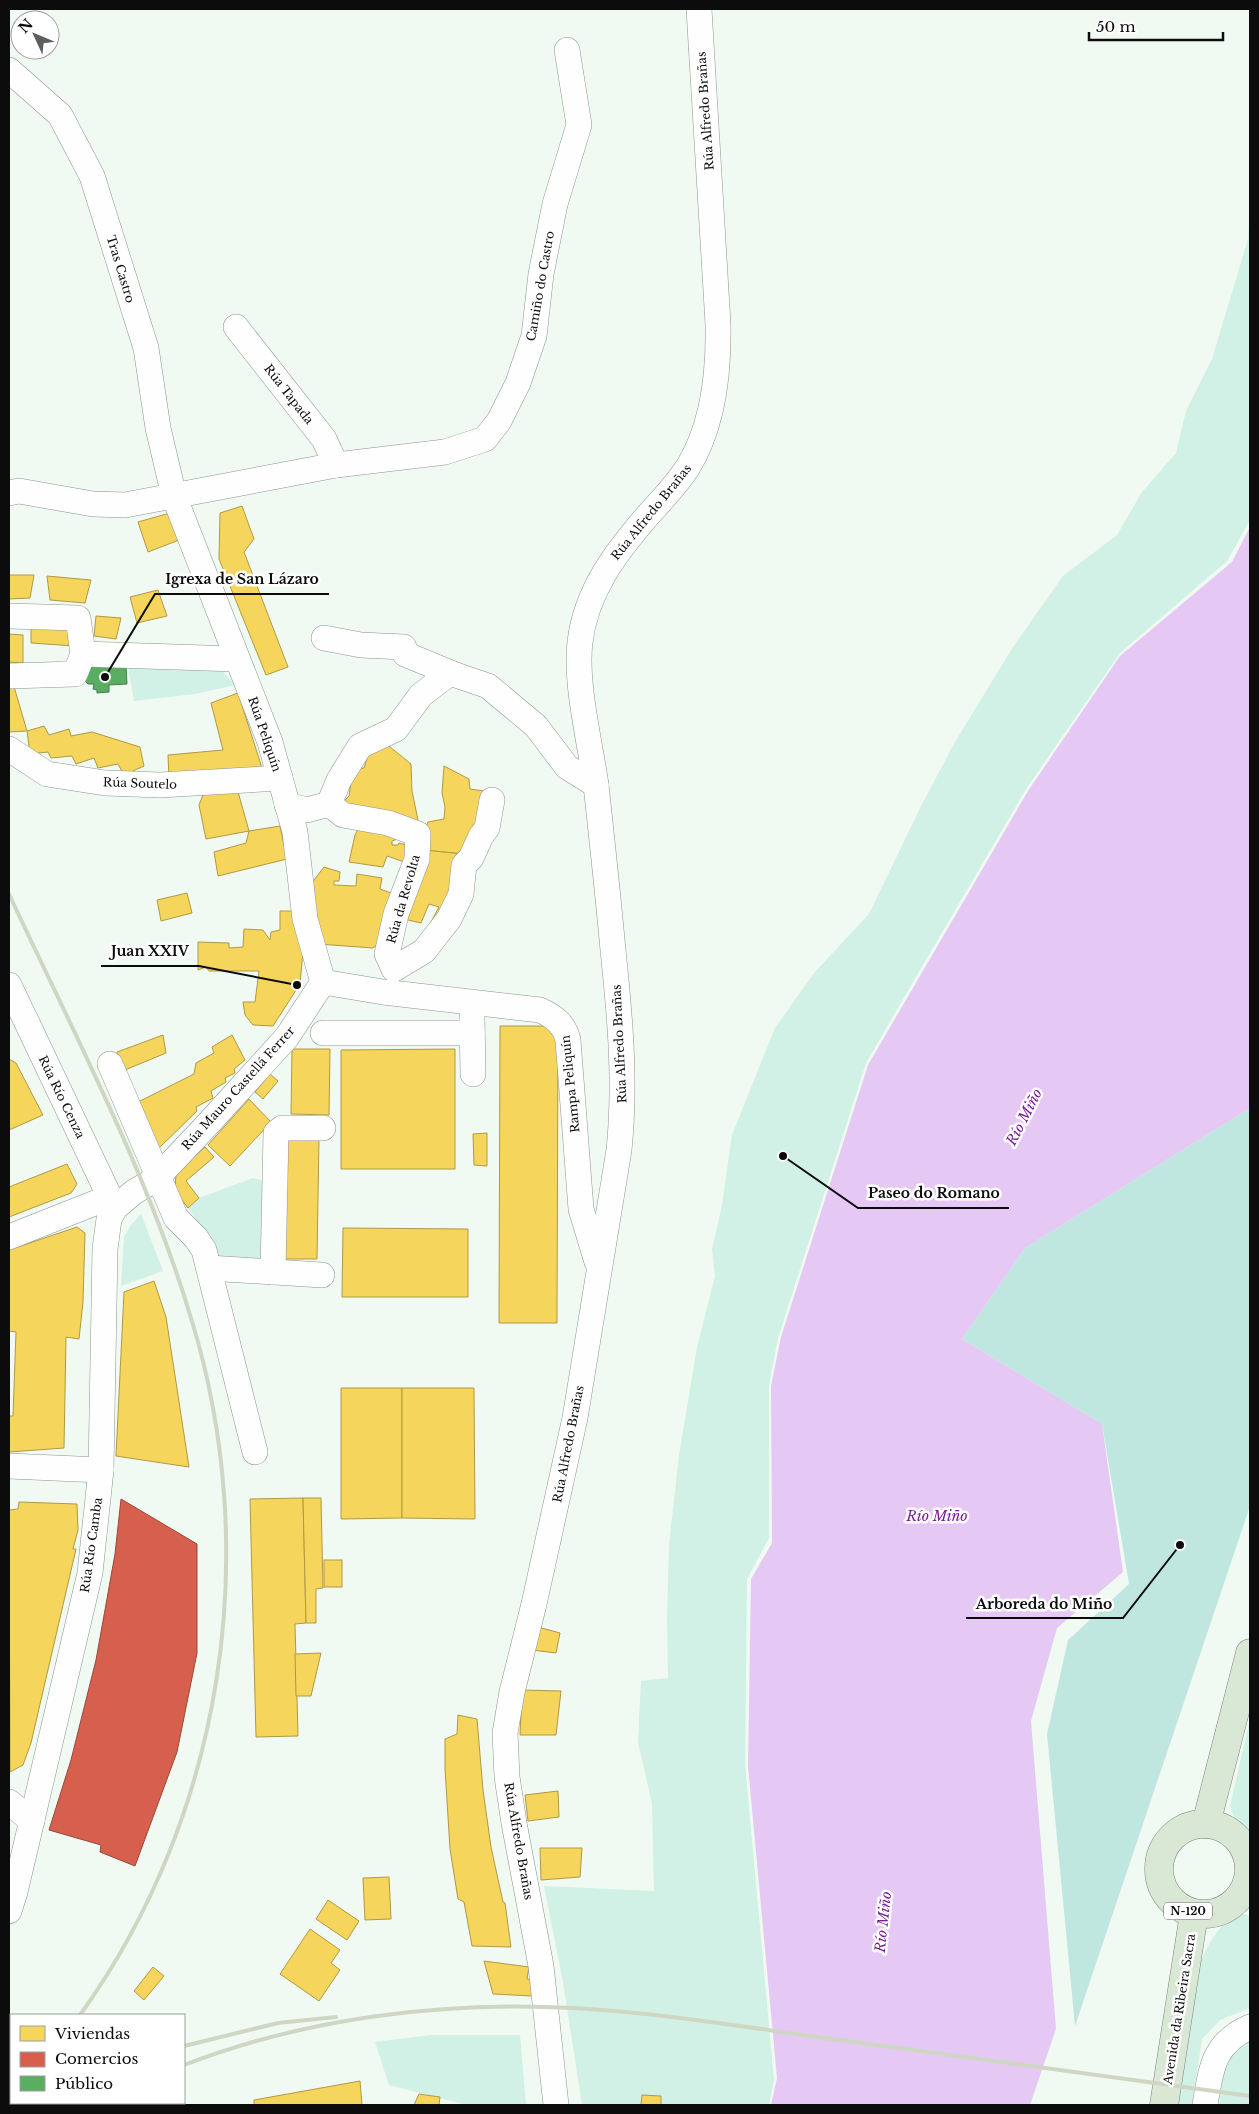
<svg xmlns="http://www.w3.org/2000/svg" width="1259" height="2114" font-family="'Libre Baskerville',serif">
<rect width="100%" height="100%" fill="#f0faf2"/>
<g fill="#d1f0e6">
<path d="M1250,194V520L1227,561L1120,653L1026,789L903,999L866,1063L778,1338L769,1385V1538L747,1579L745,1764L774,2080L769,2105H582L563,1982L544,1886L654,1891L652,1804L638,1742L641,1681L668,1678L667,1619L669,1545L679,1455L697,1347L715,1276L712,1249L722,1205L732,1135L775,1028L814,973L869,914L921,806L955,742L1013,647L1063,576L1117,535L1142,492L1176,453L1186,411L1212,359L1248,239Z"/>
<path d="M128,667L221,670L235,685L195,694L134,701Z"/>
<path d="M253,1178L261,1180L264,1184L263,1260L218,1261L210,1239L188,1208L199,1198Z"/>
<path d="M141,1214L163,1271L121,1286L124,1237L131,1225Z"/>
<path d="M1250,1719V1840L1244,1838L1237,1826L1230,1806Z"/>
<path d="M1240,1913L1250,1916V2008L1220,2020L1202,2039L1192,2105H1177L1200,1963C1210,1941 1219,1924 1240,1913Z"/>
<path d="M431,2035H520L526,2105H467L389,2085L375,2042Z"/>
<path d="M1250,2035V2105H1219L1225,2060Z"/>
</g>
<path fill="#bfe7df" d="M1250,1108V1506L1075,2026L1047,1734L1068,1640L1129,1584L1102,1424L962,1339L1025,1248Z"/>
<path fill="#e5c8f3" d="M1250,527V1108L1025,1248L962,1339L1102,1424L1123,1572L1057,1628L1031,1721L1056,2029L1030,2105H771L777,2078L748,1766L751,1579L772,1543L771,1386L781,1337L868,1065L1028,791L1120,656L1232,562Z"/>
<g fill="#f6d55c" stroke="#b09944">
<path d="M242,506L254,539L244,552L288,667L266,675L219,559L220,513Z"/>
<path d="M170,513L179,540L148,552L138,522Z"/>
<path d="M9,575H34L30,598L9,599Z"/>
<path d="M47,576L91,580L85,603L50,600Z"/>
<path d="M158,590L167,616L137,623L130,597Z"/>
<path d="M96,616L121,618L116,639L94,636Z"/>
<path d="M31,623H72L74,646L31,643Z"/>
<path d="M9,634L23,635V663L9,662Z"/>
<path d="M13,683L27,731L9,732V684Z"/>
<path d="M238,693L263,771L169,778L168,755L223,750L211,703Z"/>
<path d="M44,726L49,735L69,729L71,736L92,732L140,747L144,766L124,775L118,764L98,768L94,758L76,764L72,756L51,758L48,752L30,754L27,731Z"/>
<path d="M384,742L411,764L412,791L419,825L342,803L349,796L353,769L364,768L371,745Z"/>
<path d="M444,766L469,779L470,789L491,792L483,824L473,825L474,830L463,854L424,850V832L428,822L444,819L445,807L442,793Z"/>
<path d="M235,781L249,831L206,839L199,805L205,790Z"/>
<path d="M361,823L406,836L392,841V845H398L399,843L414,847L410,864L387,856L383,867L349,862L355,835Z"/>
<path d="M280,826L287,859L218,876L214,852L246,843L249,831Z"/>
<path d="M424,850L463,854L438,929L431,922L439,907L429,904L421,923L408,920L403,914Z"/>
<path d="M324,867L340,872L339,881H334V885L356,886L357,874L382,878L380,889L391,893L383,940L373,948L318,944L311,884Z"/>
<path d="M187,893L192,913L161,921L157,900Z"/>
<path d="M280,911H299L303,951L300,984L273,1026L253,1025L245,1015L243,1002H255L259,971H209L206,967L198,970V942L229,943V948L243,947L244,929L263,930L270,940L271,932L280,930Z"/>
<path d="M500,1026H558L557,1323H499Z"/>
<path d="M163,1035L166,1053L120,1072L117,1052Z"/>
<path d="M232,1035L245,1060L234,1069L235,1073L225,1078L226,1082L211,1091L213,1098L196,1107L197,1111L154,1153L134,1107L140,1101L194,1074L196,1063L214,1053L212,1047Z"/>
<path d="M292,1049H330L329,1115L291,1114Z"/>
<path d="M455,1049V1169H341V1050Z"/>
<path d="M9,1059L16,1063L43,1115L9,1130Z"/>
<path d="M270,1074L278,1081L263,1099L255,1092Z"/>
<path d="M249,1099L271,1122L230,1166L208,1145Z"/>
<path d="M487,1133V1166L474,1165L473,1134Z"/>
<path d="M287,1137H319L317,1259H285Z"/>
<path d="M205,1147L214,1157L186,1181L199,1198L188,1208L175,1191L176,1173Z"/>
<path d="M67,1164L77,1184L71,1193L9,1217V1187Z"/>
<path d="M77,1227L85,1233L83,1302L79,1339L66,1337L64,1448L9,1452V1416H13L16,1332L9,1331V1250Z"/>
<path d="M343,1228L468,1229V1297H342Z"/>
<path d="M154,1281L166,1317L189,1467L116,1456L124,1292Z"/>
<path d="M341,1388H402V1518L341,1519Z"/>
<path d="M402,1388H474L475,1519L402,1518Z"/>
<path d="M303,1498L306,1623L295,1624L298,1736L256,1737L250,1499Z"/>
<path d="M303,1498H321L323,1588L316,1589V1623H306Z"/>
<path d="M19,1502L77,1504L78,1530L73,1549H76L31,1743L23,1765L10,1772L9,1510L18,1509Z"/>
<rect x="324" y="1560" width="18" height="27"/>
<path d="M538,1627L560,1633L556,1653L532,1650Z"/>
<path d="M321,1653L311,1696H296L295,1654Z"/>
<path d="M522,1690L561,1691L556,1735H520Z"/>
<path d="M458,1715L477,1719L483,1790L491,1847L503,1902L505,1903L511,1947L472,1946L464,1902L458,1899L450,1849L445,1769V1739L457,1734Z"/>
<path d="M558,1791L559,1817L528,1821L525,1795Z"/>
<path d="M540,1848H582L580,1877L541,1880Z"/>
<path d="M389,1877L391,1919L365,1920L363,1878Z"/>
<path d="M328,1900L359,1921L347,1940L316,1919Z"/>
<path d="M310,1929L340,1950L331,1963L340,1970L319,2001L280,1974Z"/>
<path d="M484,1961L529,1967L527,1979L533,1980L532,1996L493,1994Z"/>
<path d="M153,1967L164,1976L144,2000L134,1991Z"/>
<path d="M360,2081L362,2105H254V2100Z"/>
<path d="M419,2094L440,2097L439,2105H414Z"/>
<path d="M642,2095L661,2096V2105H641Z"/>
</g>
<path fill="#d6604d" stroke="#99473a" d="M121,1499L197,1544V1653L177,1752L135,1866L100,1852L101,1845L49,1830L71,1760L96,1660L115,1554Z"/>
<path fill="#5aae61" stroke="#437d48" d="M92,664L126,666L127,684L109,685V692L97,693V690L93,689L94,684H88L84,680L89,668H92Z"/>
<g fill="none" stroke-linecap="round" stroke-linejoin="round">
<defs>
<g id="minor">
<path d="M9,70L60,115L92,176L146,348L158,428L174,496L270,742L295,832L305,919L323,982"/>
<path d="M236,327L324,439L336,465"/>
<path d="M9,493L19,491L93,504L125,505L336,465L445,452L485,439L499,421L518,383L534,336L541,274L555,204L579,125L567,50"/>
<path d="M9,616L78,618L83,654"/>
<path d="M324,638L361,645L404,647L405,654L453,674"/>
<path d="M83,654L237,659"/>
<path d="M9,676L75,674L83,654"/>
<path d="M9,749L47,774L105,783L160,785L280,778"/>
<path d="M329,804L343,815L388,823L418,834L417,859L396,914L387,954L394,969"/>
<path d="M287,805L307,810L329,804L339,780L360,746L396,729L421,695L450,673L488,686L536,726L567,767L596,785"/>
<path d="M394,969L424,951L449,919L461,894L464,865L471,858L481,836L487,828L492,800"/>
<path d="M323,982L383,992L540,1010C555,1017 564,1024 568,1040L581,1209L597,1262"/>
<path d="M9,985L115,1208"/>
<path d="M472,1017L473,1074"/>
<path d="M323,1033H472"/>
<path d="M110,1064L176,1218L196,1238L204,1250L255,1452"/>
<path d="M9,1237L110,1197"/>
<path d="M209,1268L322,1275"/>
<path d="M273,1272L276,1133L282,1128H323"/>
<path d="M9,1466L101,1470"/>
<path d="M9,1802L32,1821"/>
<path d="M9,1911L15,1892L90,1573L101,1470L105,1249L109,1219L115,1208L134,1192L156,1179L207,1125L287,1037L323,982"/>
<path d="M556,2105L541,1966L514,1823L507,1777L505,1733L512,1692L534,1604L575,1418L619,1150C626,1082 620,1017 613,950C608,895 602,840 596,785C590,742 575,684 580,642C586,591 616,552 649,514C663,499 677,484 688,467C714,425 719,372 718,324L699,9"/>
<path d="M1205,2105C1211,2069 1213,2043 1250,2027"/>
</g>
<g id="highway">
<path d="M1206,1824L1250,1653"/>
<circle cx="1204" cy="1869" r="45"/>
<path d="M1164,2105L1194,1914"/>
</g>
</defs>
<use href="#minor" stroke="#8f9390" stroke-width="26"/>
<use href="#highway" stroke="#7c807d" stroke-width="29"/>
<use href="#minor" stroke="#fdfefd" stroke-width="25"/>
<use href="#highway" stroke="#d9e8d5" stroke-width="28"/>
<g stroke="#d0d6c4" stroke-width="4">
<path d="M9,894C73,1032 147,1171 191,1318C263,1552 224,1815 80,2015"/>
<path d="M184,2046L278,2023L336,2017"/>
<path d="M184,2065C306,2018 443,2001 573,2008C665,2013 756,2029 847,2041C982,2059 1116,2078 1250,2096"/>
<path d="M9,2102L11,2100"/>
<path d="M49,2105L54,2103"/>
<path d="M90,2105L95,2103"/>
</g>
</g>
<g text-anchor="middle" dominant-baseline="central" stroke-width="5" stroke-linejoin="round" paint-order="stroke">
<rect fill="#fff" stroke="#555" stroke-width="1" x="1164" y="1902.5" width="48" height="17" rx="4"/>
<g font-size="11" font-weight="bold" fill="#0c0c0c">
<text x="1188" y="1911">N-120</text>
</g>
<g font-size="12" fill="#0c0c0c" stroke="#fff">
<text transform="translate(705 111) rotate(-94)">Rúa Alfredo Brañas</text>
<text transform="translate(121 269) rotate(73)">Tras Castro</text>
<text transform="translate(540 286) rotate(-80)">Camiño do Castro</text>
<text transform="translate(289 394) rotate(52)">Rúa Tapada</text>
<text transform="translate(651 512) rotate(-51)">Rúa Alfredo Brañas</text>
<text transform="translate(265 734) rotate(71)">Rúa Peliquín</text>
<text transform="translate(140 783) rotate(2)">Rúa Soutelo</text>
<text transform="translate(403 899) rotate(-74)">Rúa da Revolta</text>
<text transform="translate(619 1044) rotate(-93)">Rúa Alfredo Brañas</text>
<text transform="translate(570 1084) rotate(-96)">Rampa Peliquín</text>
<text transform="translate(238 1088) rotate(-48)">Rúa Mauro Castellá Ferrer</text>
<text transform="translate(62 1097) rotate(64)">Rúa Río Cenza</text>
<text transform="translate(568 1444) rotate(-79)">Rúa Alfredo Brañas</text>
<text transform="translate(91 1545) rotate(-82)">Rúa Río Camba</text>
<text transform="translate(519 1841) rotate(80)">Rúa Alfredo Brañas</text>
<text transform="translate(1179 2009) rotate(-81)">Avenida da Ribeira Sacra</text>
</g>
<g font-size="14" font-style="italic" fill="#7a1b98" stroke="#fff">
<text transform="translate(1024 1117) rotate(-63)">Río Miño</text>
<text x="937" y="1516">Río Miño</text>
<text transform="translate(883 1922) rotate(-84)">Río Miño</text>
</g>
</g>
<path fill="none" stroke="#0c0c0c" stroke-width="2" d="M105 677L155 594H329M297 985L199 966H101M783 1156L858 1208H1009M1180 1545L1123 1618H966"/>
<g fill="#0c0c0c" stroke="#fff" stroke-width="2">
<circle cx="105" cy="677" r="5"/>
<circle cx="297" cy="985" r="5"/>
<circle cx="783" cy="1156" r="5"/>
<circle cx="1180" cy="1545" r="5"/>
</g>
<g font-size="14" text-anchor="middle" font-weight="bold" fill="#0c0c0c" stroke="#fff" stroke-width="5" stroke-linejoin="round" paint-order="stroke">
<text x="242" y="584">Igrexa de San Lázaro</text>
<text x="150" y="956">Juan XXIV</text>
<text x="934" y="1198">Paseo do Romano</text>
<text x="1044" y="1609">Arboreda do Miño</text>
</g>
<rect width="1259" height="2114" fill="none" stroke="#0c0c0c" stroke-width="20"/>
<rect x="10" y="2014" width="175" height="90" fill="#ffffff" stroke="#9e9e9e"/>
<rect x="20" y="2026" width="25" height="15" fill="#f6d55c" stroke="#9e9e9e"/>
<text x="55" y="2039" font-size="15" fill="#0c0c0c">Viviendas</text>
<rect x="20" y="2052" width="25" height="15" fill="#d6604d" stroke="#9e9e9e"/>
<text x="55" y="2064" font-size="15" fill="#0c0c0c">Comercios</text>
<rect x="20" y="2076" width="25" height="15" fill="#5aae61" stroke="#9e9e9e"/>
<text x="55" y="2089" font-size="15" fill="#0c0c0c">Público</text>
<g transform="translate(35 35) rotate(314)"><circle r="24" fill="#ffffff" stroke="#9e9e9e"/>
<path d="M0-4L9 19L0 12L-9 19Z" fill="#5c5f5c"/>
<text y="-8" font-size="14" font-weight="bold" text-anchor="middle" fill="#0c0c0c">N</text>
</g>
<path d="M1089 32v8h134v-8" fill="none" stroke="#0c0c0c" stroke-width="2.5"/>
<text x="1096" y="32" font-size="15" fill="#0c0c0c" stroke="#ffffff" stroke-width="4" paint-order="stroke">50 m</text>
</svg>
